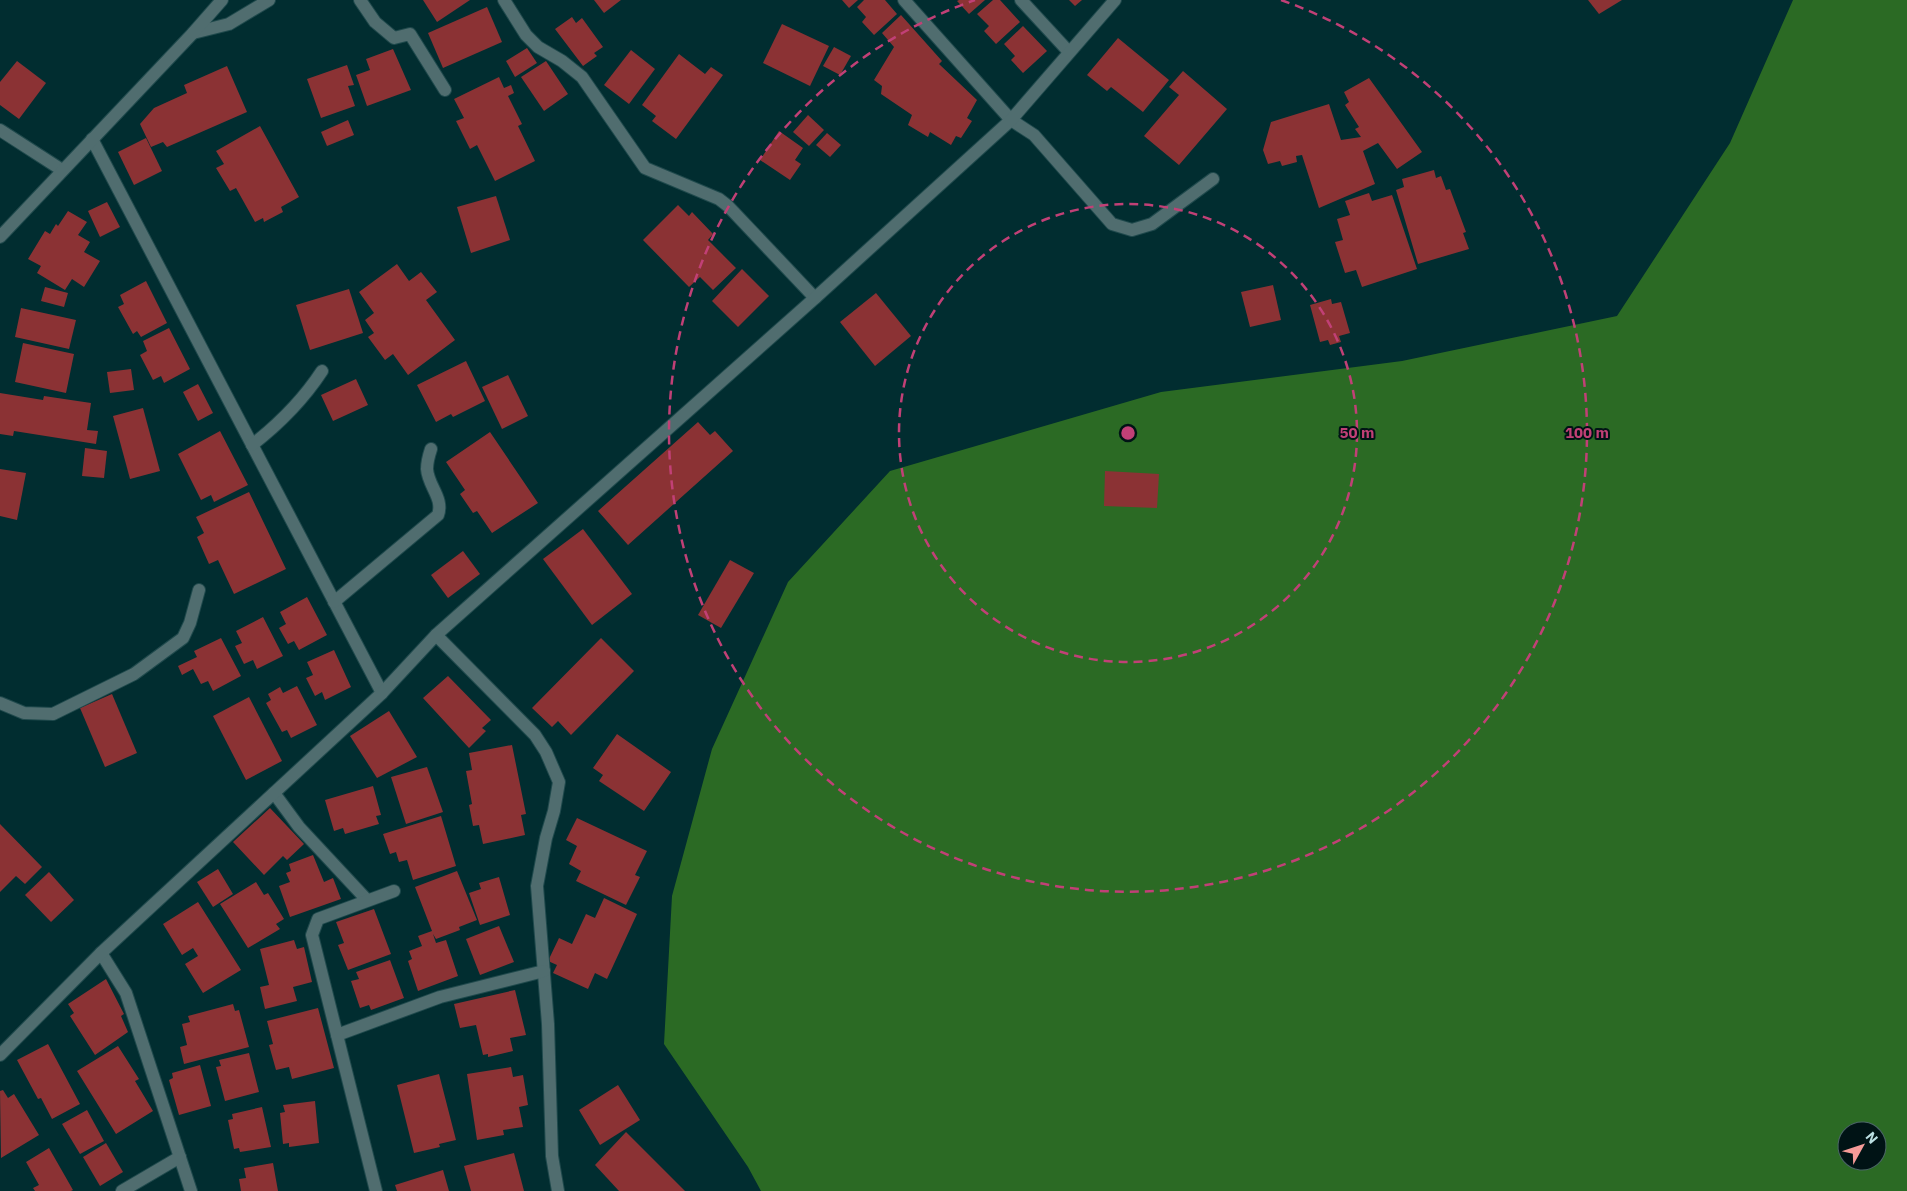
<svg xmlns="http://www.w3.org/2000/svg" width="1907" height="1191" font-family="'IBM Plex Sans',sans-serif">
<rect width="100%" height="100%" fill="#012d30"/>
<path fill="#2b6a24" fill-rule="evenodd" d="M1793,0H1907V1191H761L748,1167L664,1044L672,896L712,749L788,582L890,471L1161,392L1402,361L1617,316L1730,143ZM1847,1131H1877V1161H1847Z"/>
<g fill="#8b3234">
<path d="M423,0H470L437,22Z"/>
<path d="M594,0H621L604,13Z"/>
<path d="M842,0H858L849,8Z"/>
<path d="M864,0H885L897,14L874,35L862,22L866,17L857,7Z"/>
<path d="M959,0H985L969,14L957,1Z"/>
<path d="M993,0H1000L1020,22L996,44L984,31L989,26L977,14Z"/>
<path d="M1069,0H1082L1075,6Z"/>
<path d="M1588,0H1622L1599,14Z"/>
<path d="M487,7L502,42L443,68L428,33Z"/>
<path d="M901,15L942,61L939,64L977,100L967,118L972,121L961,138L956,136L951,145L930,132L928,137L908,125L912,115L881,94L882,86L874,80L894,47L882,33Z"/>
<path d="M572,17L576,23L582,18L603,47L594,53L597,56L583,66L555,29Z"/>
<path d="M782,24L829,46L810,86L763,63Z"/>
<path d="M1023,26L1047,51L1023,73L1011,60L1015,56L1004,44Z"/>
<path d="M1118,38L1169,80L1143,112L1111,87L1107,91L1087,75Z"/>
<path d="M834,47L851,56L840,75L823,66Z"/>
<path d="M527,48L537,63L515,77L506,61Z"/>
<path d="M393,49L411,90L367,106L356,75L370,70L366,59Z"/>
<path d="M631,50L655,69L629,104L604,85Z"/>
<path d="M679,54L705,74L711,67L723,75L676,139L652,121L656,116L642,105Z"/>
<path d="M17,61L46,83L19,119L0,105V82Z"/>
<path d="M546,61L568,94L544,111L521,77Z"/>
<path d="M347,65L354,85L348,86L355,106L321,118L307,79Z"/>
<path d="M227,66L247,112L167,147L163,142L151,147L140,124L154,108L187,93L184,85Z"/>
<path d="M1183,71L1227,109L1179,165L1144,136L1179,95L1169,87Z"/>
<path d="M499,77L504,88L511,85L514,93L508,96L522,124L518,126L535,161L495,181L477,145L470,149L456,121L464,118L454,99Z"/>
<path d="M1369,78L1422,152L1397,169L1378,143L1363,151L1375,184L1319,208L1302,155L1296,156L1297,162L1282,166L1280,161L1268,164L1263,150L1271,122L1329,104L1341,140L1361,137L1355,129L1359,127L1345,105L1349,102L1344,92Z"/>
<path d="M808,115L824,130L809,146L793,132Z"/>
<path d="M348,120L354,135L327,146L321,132Z"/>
<path d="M260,126L299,197L281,207L283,212L264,222L263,218L255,222L236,188L230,191L216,168L224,164L216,151Z"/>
<path d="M779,131L803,148L795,160L801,164L790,180L760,160Z"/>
<path d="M827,133L841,145L830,157L816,145Z"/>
<path d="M146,138L162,171L134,185L118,152Z"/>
<path d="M1434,170L1436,178L1441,176L1446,190L1450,189L1466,232L1463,233L1469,249L1418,264L1396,190L1404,187L1402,179Z"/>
<path d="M1369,193L1372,201L1392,195L1417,269L1362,287L1356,270L1345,273L1335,242L1343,240L1337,219L1350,215L1345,201Z"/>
<path d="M496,196L510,240L471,253L457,207Z"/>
<path d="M107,202L120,227L100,237L88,211Z"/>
<path d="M678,205L689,216L692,212L713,234L708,240L736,268L713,290L700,277L689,287L643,240Z"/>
<path d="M68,211L87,222L78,235L90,242L84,252L100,261L84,287L72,279L65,290L37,273L41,266L28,259L45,231L50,234L56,224L58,226Z"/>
<path d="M397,264L409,281L421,272L437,292L426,300L455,340L408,375L393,354L385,360L368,337L374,333L365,320L374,313L359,292Z"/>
<path d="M742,269L769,296L738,327L712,301Z"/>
<path d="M146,281L167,323L141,337L137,331L133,334L118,307L124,304L120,295Z"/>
<path d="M1273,285L1281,320L1250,327L1241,292Z"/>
<path d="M45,287L68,293L64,307L41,301Z"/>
<path d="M349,289L363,333L310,350L296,305Z"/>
<path d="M876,293L911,336L875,366L840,322Z"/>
<path d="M1331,299L1332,304L1341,302L1350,333L1339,336L1341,342L1330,345L1328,340L1320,342L1310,305Z"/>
<path d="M21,308L76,320L69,349L15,337Z"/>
<path d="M169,328L190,369L164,383L161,376L153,380L140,355L147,351L143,341Z"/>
<path d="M23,343L74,354L66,393L15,382Z"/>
<path d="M466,361L485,401L453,417L451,414L436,422L417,385Z"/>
<path d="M131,369L134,390L110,393L107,372Z"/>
<path d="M508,375L528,416L502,429L482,387Z"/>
<path d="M356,379L368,405L333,421L321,395Z"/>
<path d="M198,384L213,413L198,421L183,392Z"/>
<path d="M0,393L43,400L44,396L91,403L87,430L98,431L96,444L14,431L13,436L0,434Z"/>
<path d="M143,408L160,471L130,479L113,416Z"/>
<path d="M698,422L710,435L715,431L733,451L628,545L598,511Z"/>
<path d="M220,431L248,485L214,502L211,495L201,500L178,454Z"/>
<path d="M490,432L538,503L492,533L477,511L473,513L460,494L465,490L446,462Z"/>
<path d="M85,448L107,451L104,478L82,476Z"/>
<path d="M0,469L26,473L17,520L0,516Z"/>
<path d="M1105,471L1159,474L1157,508L1104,506Z"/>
<path d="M249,492L286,569L234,594L218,560L209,564L197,537L204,533L196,517Z"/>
<path d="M583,529L632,594L592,625L543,559Z"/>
<path d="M463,551L480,574L448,598L431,575Z"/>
<path d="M730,560L754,573L721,628L698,615Z"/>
<path d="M307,597L327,635L299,650L294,641L288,644L279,628L286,624L280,612Z"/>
<path d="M263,617L283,656L257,669L253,660L244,664L235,646L242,643L236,631Z"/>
<path d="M221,638L241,676L213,691L208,681L201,684L193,669L182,675L178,666L197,657L194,651Z"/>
<path d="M601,638L634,671L571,735L558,721L552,727L532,708Z"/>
<path d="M334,650L351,687L325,700L322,692L315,696L306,678L313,675L307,662Z"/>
<path d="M448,676L491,720L482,728L486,731L469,748L423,698Z"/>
<path d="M297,686L317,725L291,738L287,730L282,732L266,703L271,700L268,694L280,687L283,693Z"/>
<path d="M112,694L137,753L105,767L80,708Z"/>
<path d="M249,697L282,761L246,780L213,716Z"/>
<path d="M389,711L417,757L377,778L350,736Z"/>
<path d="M617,734L671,772L644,811L599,781L603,775L593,768Z"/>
<path d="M512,745L526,814L521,815L525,835L483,844L479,825L473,826L469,805L472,804L466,771L472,770L469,753Z"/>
<path d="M427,767L443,812L406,824L391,777Z"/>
<path d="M373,786L381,815L376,816L379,824L345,834L343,828L334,831L325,800Z"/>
<path d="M270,808L304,844L287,860L283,856L264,875L233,842Z"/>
<path d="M441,816L456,866L413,880L407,860L399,862L396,852L390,854L383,834Z"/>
<path d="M577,818L647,851L635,875L640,877L626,905L576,881L581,871L569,864L577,846L566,840Z"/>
<path d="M0,824L42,867L25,884L16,876L0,892Z"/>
<path d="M313,855L324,882L333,878L341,899L290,917L279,886L290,882L286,873L291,871L289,864Z"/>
<path d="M218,869L233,894L213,907L197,882Z"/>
<path d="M457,871L477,920L459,927L460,930L436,939L433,934L436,943L446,940L458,976L418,991L408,961L412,959L409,951L422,946L418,936L432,931L415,887Z"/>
<path d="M49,872L74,900L51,922L25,895Z"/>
<path d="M499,877L510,915L480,925L469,893L481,889L479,883Z"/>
<path d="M256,882L264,895L268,893L284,919L276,924L280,929L248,948L220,904Z"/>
<path d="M604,898L637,914L607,979L595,973L588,989L553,973L557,965L548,961L559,938L572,944L586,914L595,918Z"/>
<path d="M198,902L241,970L203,993L185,964L198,956L193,948L182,955L163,924Z"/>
<path d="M374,909L391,954L348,970L338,945L344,943L336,922Z"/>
<path d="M499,926L514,962L480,975L466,939Z"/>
<path d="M294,940L297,949L304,947L312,982L293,987L297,1001L265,1009L260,987L269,985L260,949Z"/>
<path d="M390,960L404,998L371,1010L369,1005L360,1008L351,981L359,979L356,972Z"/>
<path d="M106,979L124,1014L121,1016L128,1032L95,1055L70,1016L74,1013L68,1004Z"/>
<path d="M515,990L526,1035L510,1038L513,1051L488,1057V1054L483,1055L476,1025L460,1028L454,1004Z"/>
<path d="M233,1004L235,1011L239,1010L249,1047L184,1064L180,1047L187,1045L182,1024L190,1022L188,1016Z"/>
<path d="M318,1008L334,1068L292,1079L289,1067L276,1070L269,1045L273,1044L267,1021Z"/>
<path d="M48,1044L80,1104L52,1119L41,1098L38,1099L17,1060Z"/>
<path d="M118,1046L139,1079L135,1081L153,1111L116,1134L77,1071Z"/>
<path d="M249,1053L259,1092L225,1101L216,1067L221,1066L219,1060Z"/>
<path d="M200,1065L211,1106L179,1115L169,1080L173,1078L172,1073Z"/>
<path d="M511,1067L513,1077L523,1075L528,1105L519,1107L523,1127L503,1130L504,1135L477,1140L467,1074Z"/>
<path d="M439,1074L456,1140L439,1144L440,1147L414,1153L397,1085Z"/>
<path d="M618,1085L640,1120L600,1145L579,1110Z"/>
<path d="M3,1090L8,1098L14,1094L39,1135L1,1158L0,1091Z"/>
<path d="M315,1101L319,1143L289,1147V1143L283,1144L280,1113L285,1112L283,1105Z"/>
<path d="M262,1107L271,1147L240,1152L239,1148L234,1149L228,1120L233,1119L232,1114Z"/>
<path d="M87,1110L104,1141L80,1154L62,1124Z"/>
<path d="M626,1132L685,1191H619L595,1165Z"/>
<path d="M106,1143L123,1172L100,1186L83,1157Z"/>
<path d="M49,1148L73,1190L71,1191H35L33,1188L39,1185L26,1162Z"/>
<path d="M514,1153L524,1191H471L464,1166Z"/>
<path d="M273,1163L278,1191H241L239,1179L246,1178L244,1168Z"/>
<path d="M443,1170L449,1191H397L395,1185Z"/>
</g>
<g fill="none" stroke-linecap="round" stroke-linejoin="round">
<defs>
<g id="minor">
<path d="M360,0L375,22L394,38L410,34L445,90"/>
<path d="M504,0L526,35L538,47L562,61L582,77L645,168L719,199L728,206L815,298"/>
<path d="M904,0L1011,120L1034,135L1112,224L1132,230L1152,224L1213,179"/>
<path d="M1021,0L1069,52"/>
<path d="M193,33L229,24L269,0"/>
<path d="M0,130L62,170"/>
<path d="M92,139L382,693"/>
<path d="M0,237L193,33L222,0"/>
<path d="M252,445C279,424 303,400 322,371"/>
<path d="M334,602L438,515C444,498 428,486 427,469C427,463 429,455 431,449"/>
<path d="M436,635L535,735L546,752L559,782L554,811L546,838L537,886L548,1024L552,1156L558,1191"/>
<path d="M0,703L24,713L53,714L134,674L183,638L190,623L199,590"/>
<path d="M274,793L299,827L367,900"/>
<path d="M101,953L126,993L191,1191"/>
<path d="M337,1035L440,997L544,971"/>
<path d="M0,1055L101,953L382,693L436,635L815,298L1011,120L1115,0"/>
<path d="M122,1191L180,1157"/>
<path d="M376,1191L312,935L318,919L394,891"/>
</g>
</defs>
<use href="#minor" stroke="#1f494c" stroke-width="14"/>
<use href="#minor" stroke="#506d6f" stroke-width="12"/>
</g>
<g fill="none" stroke="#c14076" stroke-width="2.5" stroke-dasharray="9 6">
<circle cx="1128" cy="433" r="229"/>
<path d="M1281 0A459 459 0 1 1 975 0"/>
</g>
<circle cx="1128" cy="433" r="8" fill="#c14076" stroke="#001315" stroke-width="2.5"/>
<g font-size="15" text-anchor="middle" font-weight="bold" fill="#c14076" stroke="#001315" stroke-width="4" stroke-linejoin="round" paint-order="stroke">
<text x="1357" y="438">50 m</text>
<text x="1587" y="438">100 m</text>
</g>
<g transform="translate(1862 1146) rotate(50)"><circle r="24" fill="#001315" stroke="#4b6567"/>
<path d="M0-4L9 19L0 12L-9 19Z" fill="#f59b98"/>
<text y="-8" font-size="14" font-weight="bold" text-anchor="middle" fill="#bbdfe2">N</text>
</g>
</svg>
